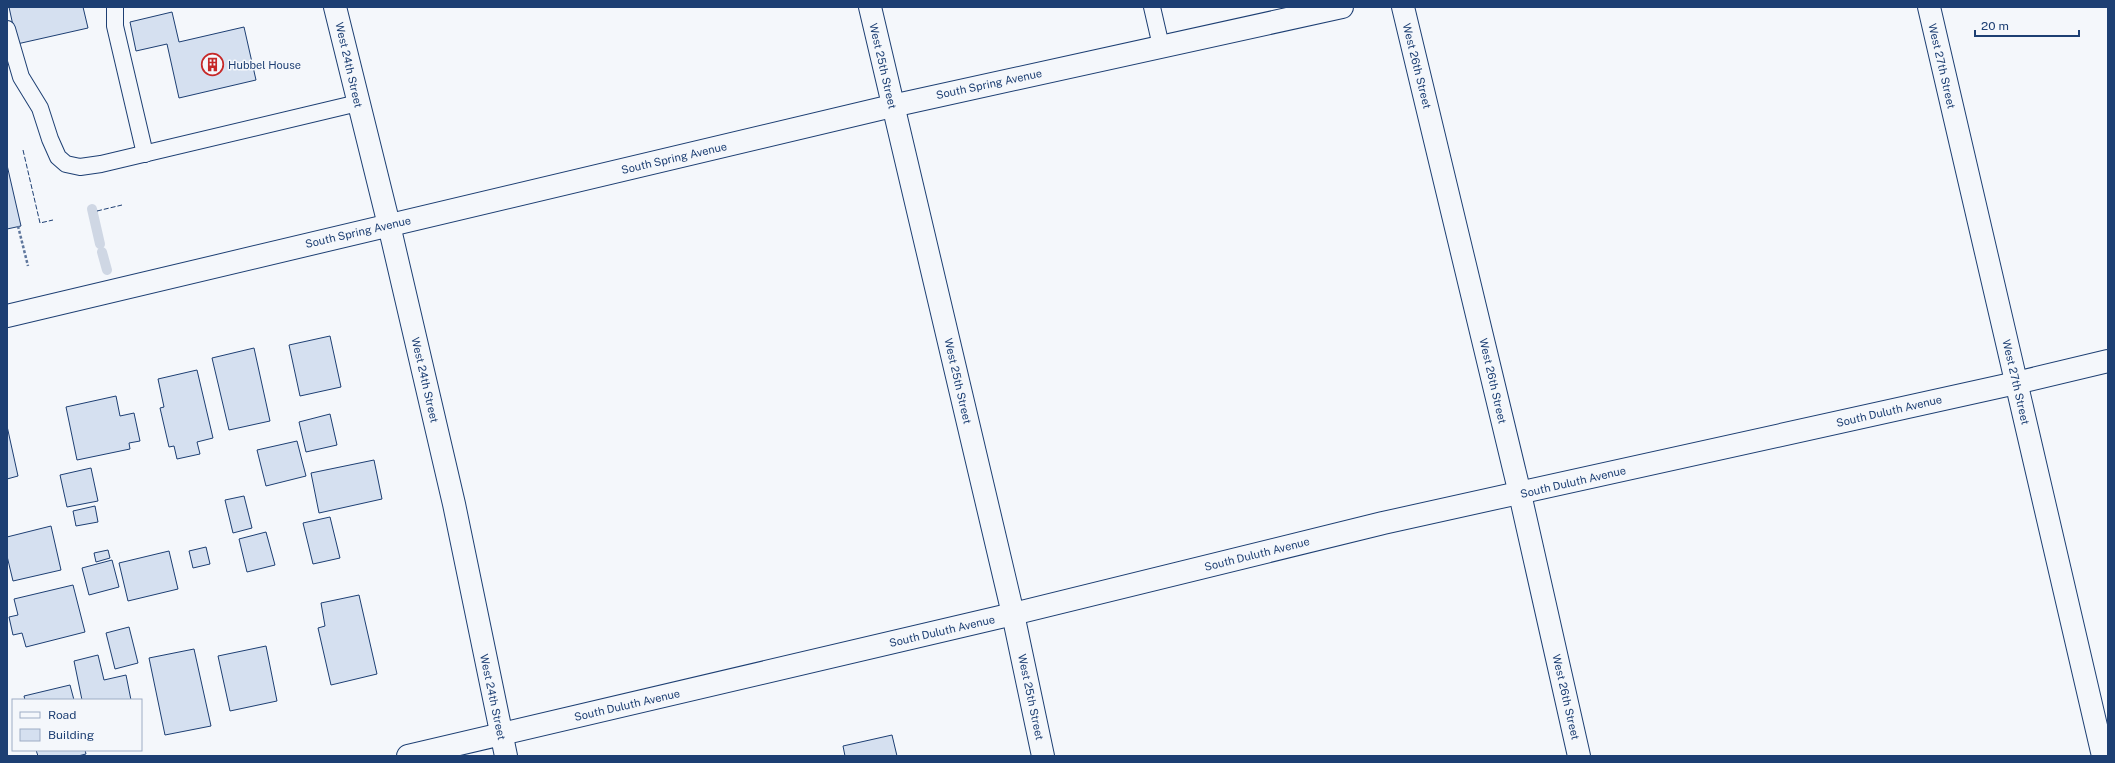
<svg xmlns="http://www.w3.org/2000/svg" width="2115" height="763" font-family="'Public Sans',sans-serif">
<rect width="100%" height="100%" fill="#f4f7fb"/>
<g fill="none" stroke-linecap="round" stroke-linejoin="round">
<g stroke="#cfd7e4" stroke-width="10">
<path d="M92,209L100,244"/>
<path d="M102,252L107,270"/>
</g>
</g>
<g fill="#d5e0f0" stroke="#1d3f73">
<path d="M9,7H83L88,28L17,44Z"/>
<path d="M172,12L179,42L244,27L256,80L179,98L167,44L136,51L130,22Z"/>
<path d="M7,165L21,226L7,229Z"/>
<path d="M330,336L341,387L300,396L289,345Z"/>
<path d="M254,348L270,421L229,430L212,358Z"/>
<path d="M197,370L213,438L197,442L200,454L177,459L174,446L169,447L160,408L164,407L158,379Z"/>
<path d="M116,396L120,416L134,413L140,441L129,443L130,449L77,460L66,407Z"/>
<path d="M330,414L337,445L306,452L299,422Z"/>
<path d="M7,426L18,476L7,479Z"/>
<path d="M297,441L306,476L266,486L257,450Z"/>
<path d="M374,460L382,499L319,513L311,473Z"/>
<path d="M91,468L98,501L67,507L60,475Z"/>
<path d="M244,496L252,528L233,533L225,500Z"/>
<path d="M95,506L98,522L76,526L73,511Z"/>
<path d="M330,517L340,558L313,564L303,523Z"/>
<path d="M51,526L61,570L13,581L7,556V537Z"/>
<path d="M266,532L275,565L247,572L239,539Z"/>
<path d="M206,547L210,564L193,568L189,551Z"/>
<path d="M108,550L110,558L96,562L94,553Z"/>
<path d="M169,551L178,589L128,601L119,563Z"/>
<path d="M112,560L119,587L89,595L82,568Z"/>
<path d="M73,585L85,632L26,647L22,633L13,635L9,617L18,615L14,599Z"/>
<path d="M359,595L377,674L331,685L318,628L325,626L321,603Z"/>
<path d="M129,627L138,663L115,669L106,633Z"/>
<path d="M266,646L277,701L230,711L218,656Z"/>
<path d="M194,649L211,726L165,735L149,658Z"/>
<path d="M98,655L104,680L126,675L131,700H82L74,661Z"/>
<path d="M70,685L74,700H25L24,696Z"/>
<path d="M892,735L897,756H845L843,746Z"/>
<path d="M36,750H85L86,754L78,756H38Z"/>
</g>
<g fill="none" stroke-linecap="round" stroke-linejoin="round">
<defs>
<g id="service">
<path d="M115,7V26L145,154"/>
<path d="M1152,7L1161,46"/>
<path d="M7,29L21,77L40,108L50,139L58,157L66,164L80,167L101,164L358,103"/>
</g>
<g id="minor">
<path d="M335,7L389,225L454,504L506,756"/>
<path d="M870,7L1013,614L1043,756"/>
<path d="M1929,7L2103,756"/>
<path d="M7,316L892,106L1342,7"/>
<path d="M408,756L1013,614L1383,523L2016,383L2108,361"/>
</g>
<path id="secondary" d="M1403,7L1520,494L1579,756"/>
</defs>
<use href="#service" stroke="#1d3f73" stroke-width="18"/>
<use href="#minor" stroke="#1d3f73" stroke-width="24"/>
<use href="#secondary" stroke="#1d3f73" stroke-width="24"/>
<path stroke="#5e769c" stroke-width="2.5" stroke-dasharray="3 2" stroke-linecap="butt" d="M18,226L28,266"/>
<use href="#service" stroke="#f4f7fb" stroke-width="16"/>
<use href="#minor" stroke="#f4f7fb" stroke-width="22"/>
<use href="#secondary" stroke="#f4f7fb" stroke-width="22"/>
<g stroke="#1d3f73" stroke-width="1" stroke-dasharray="5 2" stroke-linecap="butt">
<path d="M23,150L40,223L53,220"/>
<path d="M97,211L122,205"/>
</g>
</g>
<defs>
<symbol id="building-ring" viewBox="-11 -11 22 22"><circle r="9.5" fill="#f4f7fb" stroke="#c62828" stroke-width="1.5"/><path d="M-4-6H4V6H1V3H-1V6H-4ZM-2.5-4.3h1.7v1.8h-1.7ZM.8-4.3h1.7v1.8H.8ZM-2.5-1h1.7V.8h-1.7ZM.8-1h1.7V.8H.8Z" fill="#c62828"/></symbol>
</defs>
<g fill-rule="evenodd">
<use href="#building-ring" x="200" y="52" width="25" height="25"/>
</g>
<g text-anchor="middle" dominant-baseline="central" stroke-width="3" stroke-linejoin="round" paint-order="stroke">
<g font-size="11" fill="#1d3f73" stroke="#f4f7fb" text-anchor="start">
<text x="228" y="65">Hubbel House</text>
</g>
<g font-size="11" fill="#1d3f73" stroke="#f4f7fb">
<text transform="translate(349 65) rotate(77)">West 24th Street</text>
<text transform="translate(883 66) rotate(77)">West 25th Street</text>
<text transform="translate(1417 66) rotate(76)">West 26th Street</text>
<text transform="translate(1942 66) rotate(77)">West 27th Street</text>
<text transform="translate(989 84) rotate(-12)">South Spring Avenue</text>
<text transform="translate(674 158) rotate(-13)">South Spring Avenue</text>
<text transform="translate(358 232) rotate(-13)">South Spring Avenue</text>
<text transform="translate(425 380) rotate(77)">West 24th Street</text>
<text transform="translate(958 381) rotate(77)">West 25th Street</text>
<text transform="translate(1493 381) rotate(77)">West 26th Street</text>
<text transform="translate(2016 382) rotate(77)">West 27th Street</text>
<text transform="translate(1889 411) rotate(-13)">South Duluth Avenue</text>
<text transform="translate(1573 482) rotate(-13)">South Duluth Avenue</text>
<text transform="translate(1257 554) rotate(-14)">South Duluth Avenue</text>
<text transform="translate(942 631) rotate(-13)">South Duluth Avenue</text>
<text transform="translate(493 697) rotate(78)">West 24th Street</text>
<text transform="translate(1031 697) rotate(78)">West 25th Street</text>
<text transform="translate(1566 697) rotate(77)">West 26th Street</text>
<text transform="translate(627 705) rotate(-13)">South Duluth Avenue</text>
</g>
</g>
<rect width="2115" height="763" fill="none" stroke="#1d3f73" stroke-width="16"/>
<rect x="12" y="699" width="130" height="52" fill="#f4f7fb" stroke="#9eadc5"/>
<rect x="20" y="712" width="20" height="6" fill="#f4f7fb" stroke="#9eadc5"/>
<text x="48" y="719" font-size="12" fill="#1d3f73">Road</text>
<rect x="20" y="729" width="20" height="12" fill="#d5e0f0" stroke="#9eadc5"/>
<text x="48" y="739" font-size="12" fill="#1d3f73">Building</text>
<path d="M1975 30v6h104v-6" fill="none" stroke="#1d3f73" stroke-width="2"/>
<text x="1981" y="30" font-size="12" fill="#1d3f73" stroke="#f4f7fb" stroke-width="3" paint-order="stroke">20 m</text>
</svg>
